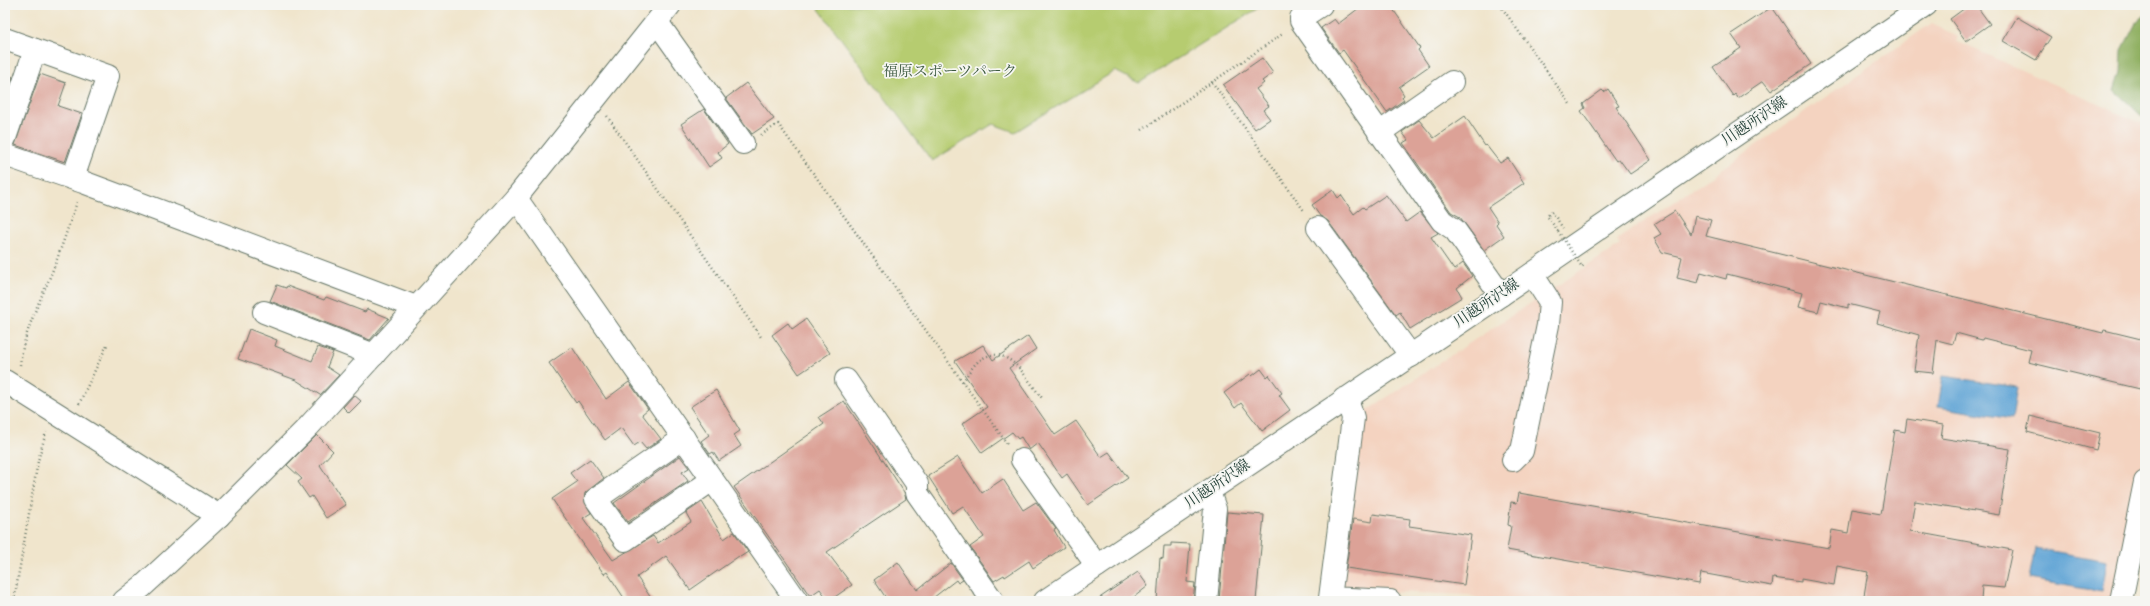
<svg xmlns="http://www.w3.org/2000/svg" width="2150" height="606" font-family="'Old Standard TT','Noto Serif JP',serif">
<rect width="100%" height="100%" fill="#f6f6f2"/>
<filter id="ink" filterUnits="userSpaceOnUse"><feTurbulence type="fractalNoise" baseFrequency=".025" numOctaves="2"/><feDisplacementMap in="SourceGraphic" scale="8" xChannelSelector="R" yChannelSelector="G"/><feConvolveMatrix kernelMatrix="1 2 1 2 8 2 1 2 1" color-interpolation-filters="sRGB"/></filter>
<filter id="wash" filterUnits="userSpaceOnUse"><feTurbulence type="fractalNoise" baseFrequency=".012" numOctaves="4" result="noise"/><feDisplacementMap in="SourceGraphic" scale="16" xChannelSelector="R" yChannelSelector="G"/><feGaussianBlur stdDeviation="0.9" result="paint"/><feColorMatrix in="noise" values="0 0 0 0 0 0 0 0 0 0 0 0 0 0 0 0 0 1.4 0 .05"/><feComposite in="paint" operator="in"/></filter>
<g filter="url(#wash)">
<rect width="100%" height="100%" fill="#f0e5cc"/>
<path fill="#f4d3c0" d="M1932,23L1958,37L1956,41L2145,125V443L2115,601H1486L1469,595L1344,590L1339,583L1363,413L1601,257L1620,245L1617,240L1725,167Z"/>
<path fill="#b6cc70" stroke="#6a8452" d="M816,5H1263L1139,83L1115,71L1015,132L993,124L932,161Z"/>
<path fill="#90b062" stroke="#58764b" d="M2145,15V119L2115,91L2121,72L2122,50L2136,23Z"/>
<g fill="#61a4d5" stroke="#407084">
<path d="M1943,376L2017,387L2012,419L1938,407Z"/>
<path d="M2035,548L2107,561L2102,592L2029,579Z"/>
</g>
<g id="blocks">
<g fill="#dca297">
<path d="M1363,5H1390L1420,48L1418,50L1429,66L1399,87L1404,95L1402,97L1404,100L1387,112L1343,50L1339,53L1321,28L1334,19L1338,24Z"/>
<path d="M1969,5H1976L1990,24L1966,41L1950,19Z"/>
<path d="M1772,7L1811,64L1771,91L1763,81L1738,98L1735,94L1733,96L1713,67L1741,48L1731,34Z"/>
<path d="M2017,17L2051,37L2036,60L2003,41Z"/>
<path d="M1262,58L1273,73L1262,81L1264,83L1256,89L1269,106L1263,110L1270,119L1255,129L1223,85Z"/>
<path d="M5,74L13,77L5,99Z"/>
<path d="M40,74L66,83L58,106L82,114L65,162L15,145Z"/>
<path d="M746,83L774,119L752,134L726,98Z"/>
<path d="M1608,89L1619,106L1616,107L1651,160L1630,174L1619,159L1616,161L1581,111L1585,108L1583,104L1602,90L1604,92Z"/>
<path d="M704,109L728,144L718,152L722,158L709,167L681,124Z"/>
<path d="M1465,116L1485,146L1486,145L1500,163L1508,158L1524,183L1488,207L1498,222L1496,224L1504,236L1484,250L1460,217L1451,212L1403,143L1408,140L1402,132L1419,120L1434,138Z"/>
<path d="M1333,190L1338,198L1341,195L1354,214L1363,207L1365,209L1386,195L1406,222L1420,212L1438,233L1431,237L1454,270L1463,263L1472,276L1457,288L1462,297L1410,329L1400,312L1396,315L1328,221L1320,216L1312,205Z"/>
<path d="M1675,211L1691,235L1695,216L1711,220L1706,236L2103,333L2104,330L2145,340V369L2140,389L2028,362L2031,350L1983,338L1982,340L1956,333L1953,344L1937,340L1933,373L1914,371L1919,335L1877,323L1880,312L1848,304V308L1821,301L1818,312L1798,307L1802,293L1727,274L1726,279L1701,272L1698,283L1677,278L1682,257L1662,252L1654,238L1661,234L1654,224Z"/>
<path d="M277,285L286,288L287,286L324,300L326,297L365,312L367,309L389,318L370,340L270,301Z"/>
<path d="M806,319L830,353L799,374L772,335L788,323L792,329Z"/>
<path d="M249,329L277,340L275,346L312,361L318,347L333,352L327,367L339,375L320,395L296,380L238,359Z"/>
<path d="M1028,336L1036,349L1009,368L1055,435L1076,421L1101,457L1109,452L1128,478L1088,505L1067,474L1062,478L1038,443L1029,450L1021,437L1018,439L1012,432L982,453L962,424L987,407L955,361L983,345L993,360Z"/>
<path d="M572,347L606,399L629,382L648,409L642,414L661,439L646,449L640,442L634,446L621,428L605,440L578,401L576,403L549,363Z"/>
<path d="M1261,369L1267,377L1269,375L1282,393L1279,395L1290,410L1262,431L1241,403L1235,408L1224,393L1250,374L1252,376Z"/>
<path d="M716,390L740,431L734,435L741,446L719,461L713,452L710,454L701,441L709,435L690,407Z"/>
<path d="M354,395L361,401L349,413L343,407Z"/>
<path d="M844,401L904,492L906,499L827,552L852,585L829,601L820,589L810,596L734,487L824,424L819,417Z"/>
<path d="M2030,416L2100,433L2096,450L2027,432Z"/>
<path d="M1907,419L1943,425L1941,438L2010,449L1999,515L1915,501L1910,531L2012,550L2004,588L1982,586L1981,601H1863L1868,572L1837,566L1834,585L1801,579V582L1773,578L1772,586L1701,573L1699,584L1507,550L1511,526L1508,525L1511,502L1517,503L1519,493L1829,548L1832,530L1848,533L1852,509L1881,514L1895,430L1905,432Z"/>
<path d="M317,435L333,451L320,465L346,505L326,518L312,496L309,498L298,482L302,479L287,465Z"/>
<path d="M680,456L689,468L682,472L688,481L628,522L614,503Z"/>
<path d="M958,457L982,493L1003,479L1023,510L1036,502L1056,529L1054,530L1064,547L1033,568L1029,561L1005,577L1004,575L994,581L970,547L984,537L963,506L952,513L928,476Z"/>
<path d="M590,459L604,478L585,493L584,500L591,513L583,518L613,560L653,536L658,543L691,522L686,513L702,502L724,539L734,532L748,552L740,557L739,556L690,590L666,556L637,577L653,601H626L607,572L604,574L552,499L577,482L570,473Z"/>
<path d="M1227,512L1264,515L1256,601L1219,600Z"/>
<path d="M1373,514L1410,519L1409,526L1471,535L1464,585L1346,568L1353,519L1372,522Z"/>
<path d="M1171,543L1190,544L1187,582L1195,583L1193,601H1157L1160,558L1163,559L1164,546H1171Z"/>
<path d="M898,562L917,590L951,563L963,580L958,583L956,580L929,601H888L874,580Z"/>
<path d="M1138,572L1148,586L1129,601H1095Z"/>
</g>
</g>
</g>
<g filter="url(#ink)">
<use href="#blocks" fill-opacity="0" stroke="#687869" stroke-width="1"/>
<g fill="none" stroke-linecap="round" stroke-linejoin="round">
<defs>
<g id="minor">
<path d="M1321,5L1301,18V21L1442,221L1455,230L1501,295"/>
<path d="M657,22L743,143"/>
<path d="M5,39L108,76L73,178"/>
<path d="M1379,133L1452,82"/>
<path d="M5,138L35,50"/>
<path d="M5,155L83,182L416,307"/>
<path d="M516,198L797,601"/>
<path d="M1318,228L1411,356"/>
<path d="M264,312L374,355"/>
<path d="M846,380L917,484V493L993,601"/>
<path d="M5,381L219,516"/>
<path d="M1344,399L1350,408L1353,418L1330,598L1390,601"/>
<path d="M684,438L596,499L625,540L712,480"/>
<path d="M1022,460L1097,566"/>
<path d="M1513,460L1522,451L1548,325L1550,302L1532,274"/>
<path d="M124,601L143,586L219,516L309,426L516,198L670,5"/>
<path d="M1206,601L1215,509L1209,492"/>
<path d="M2121,601L2145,482"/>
</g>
<path id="major" d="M1045,601L1532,274L1926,5"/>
</defs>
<use href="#minor" stroke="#687869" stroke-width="24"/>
<use href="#major" stroke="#687869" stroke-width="24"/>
<g stroke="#687869" stroke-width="2.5" stroke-dasharray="1 3" stroke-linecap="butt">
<path d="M1500,5L1570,104"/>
<path d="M1212,82L1305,212"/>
<path d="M607,116L761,337"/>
<path d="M1142,130L1284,33"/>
<path d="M761,135L778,124L1008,445"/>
<path d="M1558,231L1547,216L1552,212L1563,228"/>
<path d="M20,365C23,335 38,305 50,277C60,253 68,227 77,202"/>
<path d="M963,382C973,363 989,345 1011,361C1022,368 1034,389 1043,399"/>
<path d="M79,404L107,345"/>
<path d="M14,601L38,461L46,432"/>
</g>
<use href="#minor" stroke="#fff" stroke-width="22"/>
<use href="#major" stroke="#fff" stroke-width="22"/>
<path stroke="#687869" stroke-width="2.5" stroke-dasharray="1 3" stroke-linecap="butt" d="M1558,231L1582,267L1584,265"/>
</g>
</g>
<g text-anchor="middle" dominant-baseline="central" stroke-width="3.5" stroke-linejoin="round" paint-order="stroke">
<g font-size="15" fill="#3d5a40" stroke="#f6f6f2">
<text x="950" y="72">福原スポーツパーク</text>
</g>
<g font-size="15" fill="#1f3d34" stroke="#f6f6f2">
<text transform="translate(1755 122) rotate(-34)">川越所沢線</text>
<text transform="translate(1487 304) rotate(-34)">川越所沢線</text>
<text transform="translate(1218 485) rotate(-34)">川越所沢線</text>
</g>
</g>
<rect width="2150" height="606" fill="none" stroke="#f6f6f2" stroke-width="20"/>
</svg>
